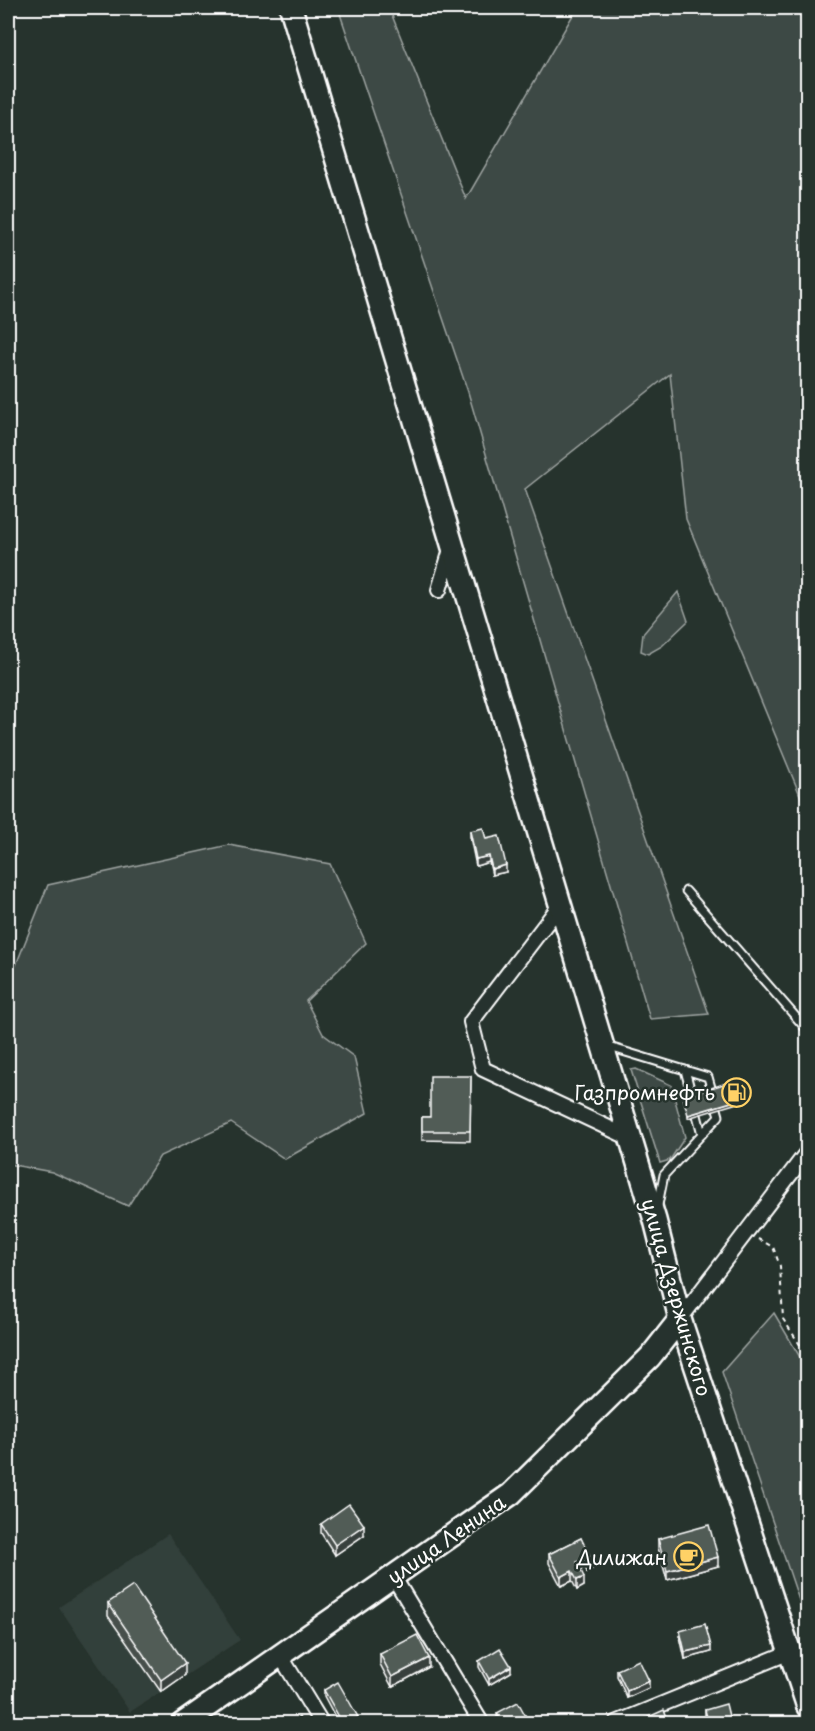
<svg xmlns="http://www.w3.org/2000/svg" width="815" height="1731" font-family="'Playpen Sans',sans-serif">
<rect width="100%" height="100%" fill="#26332d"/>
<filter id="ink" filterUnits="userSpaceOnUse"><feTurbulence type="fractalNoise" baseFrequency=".0167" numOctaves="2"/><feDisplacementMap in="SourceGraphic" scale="12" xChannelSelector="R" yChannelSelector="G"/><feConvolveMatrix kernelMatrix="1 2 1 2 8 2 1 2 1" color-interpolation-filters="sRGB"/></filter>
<g filter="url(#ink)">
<path fill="#333f3a" d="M168,1534L240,1640L130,1712L59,1607Z"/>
<g fill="#3e4944" stroke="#9ea4a2" stroke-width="1.5">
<path d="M338,8H389L466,199L577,8H807V812L686,519L670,374L525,489L709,1014L650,1019L468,392Z"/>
<path d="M678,592L688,621L662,646L648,654L641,651L643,634Z"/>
<path d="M229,845L330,864L366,943L306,1001L323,1034L354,1057L367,1113L285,1159L231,1123L160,1156L128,1206L52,1172L8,1164V985L48,885Z"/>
<path d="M636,1069L671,1085L685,1137L670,1160L660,1163L631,1070Z"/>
<path d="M774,1313L807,1369V1624L722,1372Z"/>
</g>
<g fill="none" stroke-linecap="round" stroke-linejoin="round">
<defs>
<g id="service">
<path d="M686,891L808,1031"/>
<path d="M606,1046L685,1070L702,1134L664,1175L658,1205"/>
<path d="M685,1070L708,1077L719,1116L702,1134"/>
</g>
<g id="minor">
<path d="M439,590L452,546"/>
<path d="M561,904L471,1022L483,1069L630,1138"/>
<path d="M680,1319L808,1151"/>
<path d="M393,1576L482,1724"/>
<path d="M280,1655L322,1724"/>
<path d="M616,1723L790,1652"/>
</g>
<g id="primary">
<path d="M291,8L655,1220L680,1319L808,1707"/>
<path d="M182,1724L511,1494L650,1357L680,1319"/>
</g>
</defs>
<use href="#service" stroke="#fff" stroke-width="11"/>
<use href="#minor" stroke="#fff" stroke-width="18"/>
<use href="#primary" stroke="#fff" stroke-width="26"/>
<path stroke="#fff" stroke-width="2" stroke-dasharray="4.5 4.5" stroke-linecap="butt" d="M758,1239L773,1247L780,1266L783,1319L808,1357"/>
<use href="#service" stroke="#26332d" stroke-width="7"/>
<use href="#minor" stroke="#26332d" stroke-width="14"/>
<use href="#primary" stroke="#26332d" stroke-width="21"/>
</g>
<g fill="#464f4b" stroke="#fff" stroke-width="1.5">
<path d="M470,831L486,839L506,872L492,875L489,862L476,866L470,837Z"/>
<path d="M471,1076L470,1141L422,1140V1117H430Z"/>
<path d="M321,1524L364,1535L335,1555L321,1533Z"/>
<path d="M581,1538L592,1569L587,1572L585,1567L580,1570L584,1586L577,1590L572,1581L561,1586L549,1563V1554Z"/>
<path d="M658,1539L718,1566L667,1580L658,1548Z"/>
<path d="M108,1603L185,1675L161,1692L108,1616Z"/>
<path d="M680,1631L711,1652L685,1659L680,1637Z"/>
<path d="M380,1654L429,1667L392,1687L380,1664Z"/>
<path d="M479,1661L511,1672L489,1685L479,1667Z"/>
<path d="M617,1670L649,1688L627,1698L617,1676Z"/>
<path d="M324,1690L358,1723L339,1724L324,1696Z"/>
<path d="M705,1710L731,1724H707L705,1716Z"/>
<path d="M497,1713L529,1724H499L497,1719Z"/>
</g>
<g fill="#39403d" stroke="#fff" stroke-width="1.5">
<path d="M489,856V862L476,866V859Z"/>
<path d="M506,865V872L492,875V869Z"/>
<path d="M741,1099V1102L688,1118V1115Z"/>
<path d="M364,1525V1535L335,1555V1545Z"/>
<path d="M718,1557V1566L667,1580V1571Z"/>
<path d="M585,1558V1567L577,1572V1562Z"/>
<path d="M592,1560V1569L587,1572V1562Z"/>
<path d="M572,1571V1581L561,1586V1577Z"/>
<path d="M584,1577V1586L577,1590V1580Z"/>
<path d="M711,1646V1652L685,1659V1652Z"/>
<path d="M429,1658V1667L392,1687V1677Z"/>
<path d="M185,1663V1675L161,1692V1680Z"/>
<path d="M511,1666V1672L489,1685V1679Z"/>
<path d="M649,1681V1688L627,1698V1691Z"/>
<path d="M358,1717V1724H346Z"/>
</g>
<g fill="#515c57" stroke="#fff" stroke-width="1.5">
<path d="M483,828L486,839L499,836L506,865L492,869L489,856L476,859L470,831Z"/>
<path d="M430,1076H471L470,1131H422V1117H430Z"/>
<path d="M736,1080L741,1099L688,1115L683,1097Z"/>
<path d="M349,1504L364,1525L335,1545L321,1524Z"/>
<path d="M709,1525L718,1557L667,1571L658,1539Z"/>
<path d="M581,1538L592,1560L587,1562L585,1558L577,1562L584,1577L577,1580L572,1571L561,1577L549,1554Z"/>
<path d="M133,1586L185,1663L161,1680L108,1603Z"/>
<path d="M705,1624L711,1646L685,1652L680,1631Z"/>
<path d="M417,1635L429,1658L392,1677L380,1654Z"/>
<path d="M500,1648L511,1666L489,1679L479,1661Z"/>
<path d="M639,1660L649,1681L627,1691L617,1670Z"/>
<path d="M338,1682L358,1717L346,1724H343L324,1690Z"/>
<path d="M518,1702L529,1722L526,1724H503L497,1713Z"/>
<path d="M726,1704L731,1724H709L705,1710Z"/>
<path d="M664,1710L669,1724H643L642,1720Z"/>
<path d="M299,1717L303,1724H289Z"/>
</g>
</g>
<defs>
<symbol id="fuel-ring" viewBox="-11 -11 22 22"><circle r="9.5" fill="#26332d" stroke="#ffd166" stroke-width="1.5"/><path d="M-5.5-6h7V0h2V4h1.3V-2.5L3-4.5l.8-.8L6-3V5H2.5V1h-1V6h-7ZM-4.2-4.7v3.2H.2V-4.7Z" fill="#ffd166"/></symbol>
<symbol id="cafe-ring" viewBox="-11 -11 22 22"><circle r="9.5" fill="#26332d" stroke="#ffd166" stroke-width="1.5"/><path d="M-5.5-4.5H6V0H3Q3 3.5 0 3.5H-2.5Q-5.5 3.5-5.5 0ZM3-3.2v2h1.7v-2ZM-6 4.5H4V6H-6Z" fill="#ffd166"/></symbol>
</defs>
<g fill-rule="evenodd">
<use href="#fuel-ring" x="720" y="1076" width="33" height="33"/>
<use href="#cafe-ring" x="672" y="1540" width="33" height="33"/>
</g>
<g text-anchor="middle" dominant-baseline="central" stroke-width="5" stroke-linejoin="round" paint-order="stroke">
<g font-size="20" fill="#fff" stroke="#26332d" text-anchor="end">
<text x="715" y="1092">Газпромнефть</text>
<text x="667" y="1557">Дилижан</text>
</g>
<g font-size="20" fill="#fff" stroke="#26332d">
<text transform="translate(677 1297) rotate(74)">улица Дзержинского</text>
<text transform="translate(446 1539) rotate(-35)">улица Ленина</text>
</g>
</g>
<rect width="815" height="1731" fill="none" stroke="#26332d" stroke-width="30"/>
<rect x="15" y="15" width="785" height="1701" fill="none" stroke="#fff" stroke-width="2" filter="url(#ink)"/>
</svg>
